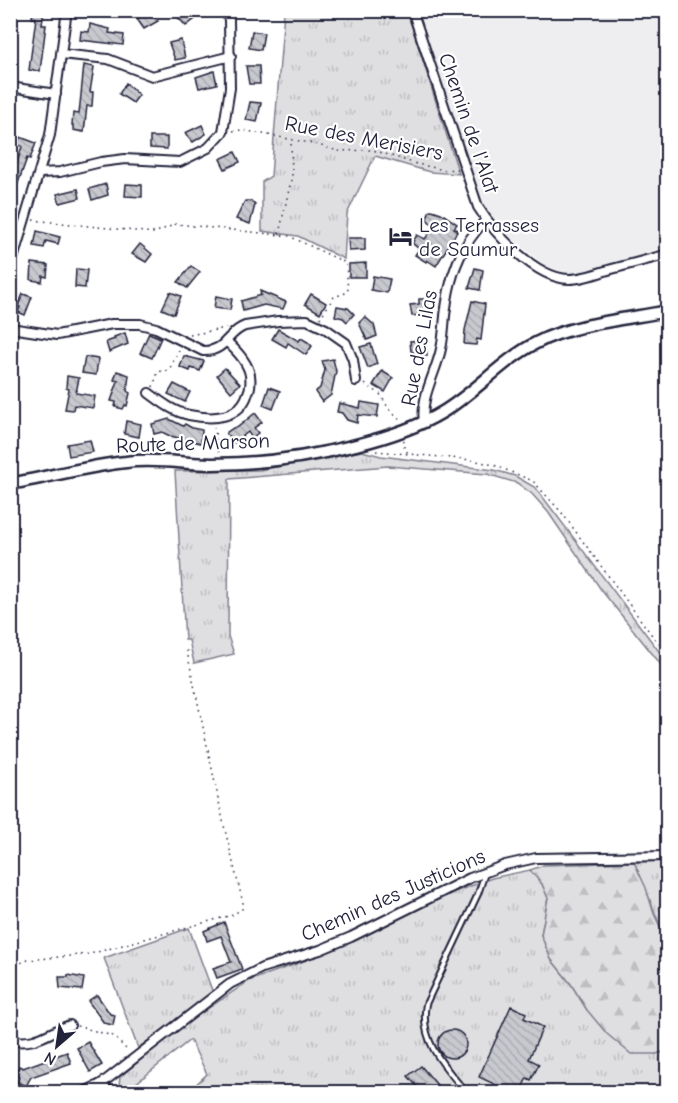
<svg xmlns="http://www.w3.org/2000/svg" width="678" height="1103" font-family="'Comic Neue',sans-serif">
<defs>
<pattern id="grass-tufts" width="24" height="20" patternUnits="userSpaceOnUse" patternTransform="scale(1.5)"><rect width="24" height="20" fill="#dfdfe2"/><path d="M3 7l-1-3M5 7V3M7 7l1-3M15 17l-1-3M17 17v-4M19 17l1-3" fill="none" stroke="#bfbfc3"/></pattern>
<pattern id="forest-firs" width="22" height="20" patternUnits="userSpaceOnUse" patternTransform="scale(1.5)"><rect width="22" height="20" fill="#dfdfe2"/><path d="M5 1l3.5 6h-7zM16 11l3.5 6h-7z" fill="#bfbfc3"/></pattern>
<pattern id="building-back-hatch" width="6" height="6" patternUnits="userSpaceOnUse" patternTransform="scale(1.5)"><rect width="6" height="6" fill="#c8c8cf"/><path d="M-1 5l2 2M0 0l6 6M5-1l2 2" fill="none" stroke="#acacb3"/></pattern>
</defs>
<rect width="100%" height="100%" fill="#fff"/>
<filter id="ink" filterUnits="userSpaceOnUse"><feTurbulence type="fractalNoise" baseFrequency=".0167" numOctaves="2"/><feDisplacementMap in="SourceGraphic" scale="12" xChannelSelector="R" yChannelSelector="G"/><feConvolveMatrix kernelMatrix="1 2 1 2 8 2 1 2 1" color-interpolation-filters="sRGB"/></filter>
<g filter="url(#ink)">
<path fill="#eeeef1" d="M419,11H667V246L616,263L571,275L544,265L504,232L482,203Z"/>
<g fill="url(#grass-tufts)" stroke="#80808e" stroke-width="1.5">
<path d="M284,11H407L459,174L430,172L375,156L347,214L344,259L298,236L262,231V182L271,176Z"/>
<path d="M362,451L381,456L494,470L515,476L536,488L667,662V672L602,591L548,512L532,494L517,483L487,474L388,466L229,479L228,636L234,654L194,663L189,640H185L175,471L260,470Z"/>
<path d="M667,861V941C655,915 646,888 634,862Z"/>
<path d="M530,870L542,884L548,898L541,935L551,959L571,984L587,1010L656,1054L667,1051V1092H188L207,1074L190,1040L125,1092L119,1086L120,1077L182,1026L249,981L304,961L455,892L492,878Z"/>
<path d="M189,928L213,993L138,1048L104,958Z"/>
</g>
<path fill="url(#forest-firs)" stroke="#80808e" stroke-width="1.5" d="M634,862L646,888L654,914L667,941V1051L656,1054H631L607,1034L587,1010L571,984L551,959L541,935L548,898L542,884L530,870L544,865Z"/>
<g fill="url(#building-back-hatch)" stroke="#22223b" stroke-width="1.5">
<path d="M33,10H44L42,25H46L40,71L29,70L36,18H32Z"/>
<path d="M178,10H188L195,19L186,26L174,13Z"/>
<path d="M151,11L158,21L144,29L137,19Z"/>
<path d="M90,24L110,29L109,33L124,35L123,45L80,40L81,31L89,32Z"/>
<path d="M252,31L264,33L261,50L249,48Z"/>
<path d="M181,40L185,58L175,60L169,43Z"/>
<path d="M84,65L94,67L90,92H93L92,106H87L84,132L73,130V125H72L73,113L79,114Z"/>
<path d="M246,66H259L260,84H249Z"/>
<path d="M214,71L217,84L199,88L196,77Z"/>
<path d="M126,83L139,95L133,103L119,94Z"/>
<path d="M250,102L261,103L257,122L246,120Z"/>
<path d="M202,125L206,134L193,142L185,133Z"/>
<path d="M20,137L36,143L30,159L27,158L17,186L10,184V165L16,167L22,146L17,145Z"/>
<path d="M150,137H167V149L150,148Z"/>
<path d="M235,152L240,162L225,169L220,159Z"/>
<path d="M106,184L108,195L92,200L89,189Z"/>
<path d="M126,184L142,185V197L125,196Z"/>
<path d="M78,189L80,198L60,203L57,194Z"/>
<path d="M245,201H251L255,205L250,224L236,219Z"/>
<path d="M432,210L441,213L457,224L454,228L458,230L436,266L427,260L426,262L415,255L419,249L412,243L417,235L425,239L434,227L427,219L429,212Z"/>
<path d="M37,231L60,237L58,244L46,241L44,248L34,246Z"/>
<path d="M348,238H365V250L349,251Z"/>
<path d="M140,244L152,254L146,262L132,254Z"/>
<path d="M32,263L48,265L47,277L43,276L42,282L31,280Z"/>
<path d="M366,263V277H349V264Z"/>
<path d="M191,266L200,272L187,288L178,282Z"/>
<path d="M475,268L483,270L480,290L469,288Z"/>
<path d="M76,269L87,270L85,288L75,287Z"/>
<path d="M373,276L390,279L387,293L371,290Z"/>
<path d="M260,291L286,302L283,309L264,305L243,311L241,301L261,295Z"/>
<path d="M170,292L181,296L174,314L162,309Z"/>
<path d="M23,294L32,297L25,315L18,312L20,307L18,306Z"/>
<path d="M311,294L326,303L320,313L305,304Z"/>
<path d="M216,296L232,299L230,310L214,308Z"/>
<path d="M419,299H427L428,314L412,316L410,305L419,304Z"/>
<path d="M472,301L485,304L481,340L477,339L476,345L464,344L465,330Z"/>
<path d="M337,306L348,308L354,314L347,322L343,318L335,316Z"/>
<path d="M365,317L374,325L377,336L367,340L359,323Z"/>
<path d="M278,329L299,341L301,338L308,342L312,346L306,355L288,343L286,347L272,339Z"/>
<path d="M125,333L128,344L109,352L106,342L115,339L114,337Z"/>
<path d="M149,333L161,338L152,358L140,353Z"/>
<path d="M422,340L421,343L426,345L427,356L416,357L415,352H411L410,341Z"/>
<path d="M371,344L377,364L368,368L360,347Z"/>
<path d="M184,356L204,361L200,371L191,368L190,371L180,367Z"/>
<path d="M85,357L98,359L96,375L82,373Z"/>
<path d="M333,359L336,371L331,395L322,402L315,392L320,388L325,370L322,361Z"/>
<path d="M225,368L240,384L231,392L217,375Z"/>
<path d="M117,371L129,375L127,391L130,393L127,406L125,405L123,409L115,407L116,402L111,401L118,381L114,380Z"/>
<path d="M382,371L393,378L385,392L373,385Z"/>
<path d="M67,376L79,378L76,393L95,396L93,408L74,405L73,410L65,409L69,389L66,388Z"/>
<path d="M174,384L190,392L185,402L168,394Z"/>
<path d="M269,387L280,391L273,409L263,405Z"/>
<path d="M361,402L379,405L377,417L358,415L357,423L347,420L342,413L337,412L339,403L360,408Z"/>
<path d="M255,413L262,422L254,428L258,433L252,438L248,432L234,443L226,433L233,428L238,427Z"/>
<path d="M169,419L183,426L185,424L192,428L202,430L201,443L170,436L162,432L154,434L152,424Z"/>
<path d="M126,421L141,424L139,437L124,434Z"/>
<path d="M90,440L93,452L69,456L67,444Z"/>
<path d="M224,922L242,969L217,978L213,968L231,962L221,936L207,941L204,931Z"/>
<path d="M68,975L84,978L82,990L60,988L59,977H68Z"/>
<path d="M97,995L110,1014L115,1015L113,1025L104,1023L88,1001Z"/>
<path d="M511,1006L526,1013L524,1018L543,1027L529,1059L539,1064L531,1080L527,1078L520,1092L512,1090L511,1092L479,1077Z"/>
<circle cx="452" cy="1044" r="14"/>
<path d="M88,1042L102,1065L90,1072L77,1048Z"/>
<path d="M67,1052L71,1063L31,1077L26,1086L17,1082L19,1077L15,1074L19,1066L23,1068Z"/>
<path d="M421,1066L443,1092H422L408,1076Z"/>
</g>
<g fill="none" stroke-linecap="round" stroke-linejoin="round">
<defs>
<path id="lane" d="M465,1091C443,1065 419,1040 426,1004L478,894L485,873"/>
<g id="street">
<path d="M412,10L478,207C495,234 535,278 569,279C581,279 593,275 605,271C626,265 647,260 668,254"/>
<path d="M61,54L108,59L152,76L231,56"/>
<path d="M10,87L56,94"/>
<path d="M40,173L60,172L101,162L125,159L180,162L208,148L223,132L230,88L229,20L226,10"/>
<path d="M10,269L50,135L67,10"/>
<path d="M10,328L57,335L112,324H140L156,328L203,351C226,352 227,332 245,326L278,321L307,320L326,329L346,343L353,360L356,381"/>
<path d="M149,393C161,402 174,412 189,415C213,420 240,419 248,393C251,387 251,382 250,375C248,363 235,349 226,341"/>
<path d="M424,422C420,397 436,373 441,349C444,336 444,321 446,308C450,275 462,243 486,220"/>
<path d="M10,1040C37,1046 47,1032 70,1025"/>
<path d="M101,1084L111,1092"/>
<path d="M84,1092L101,1084L230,984L262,968L320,950L351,937L470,878L505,865L536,858L668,856"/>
</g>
<path id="secondary" d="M10,484C49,477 87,466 126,462C155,458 184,464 212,464C260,464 310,457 356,445C384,438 416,428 441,413C475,393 501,361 536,343C572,324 627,319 668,311"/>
</defs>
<use href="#lane" stroke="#22223b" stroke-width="8"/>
<use href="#street" stroke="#22223b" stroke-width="12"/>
<use href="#secondary" stroke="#22223b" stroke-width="15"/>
<g stroke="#22223b" stroke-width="1.5" stroke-dasharray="1.5 4.5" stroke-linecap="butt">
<path d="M234,12L249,10"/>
<path d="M233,131L242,130L315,144L338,151L373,150L413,163L444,170L457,169"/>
<path d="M33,220L154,233L176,224L280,235L289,236L346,263L348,292L334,297L320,318"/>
<path d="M279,234L292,176L291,141"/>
<path d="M190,335L226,328"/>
<path d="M365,384L380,394L389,409L401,420"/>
<path d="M153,387L158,372L169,370L179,350"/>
<path d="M214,427L219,454"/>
<path d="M404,440V447L409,455"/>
<path d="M376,451L472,460L494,465L533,481L562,513L668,657"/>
<path d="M10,967L28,960L90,954L232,915L242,909L243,903L225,830L186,647"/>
<path d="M77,1026L113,1036L128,1051"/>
</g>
<use href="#lane" stroke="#fff" stroke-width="4"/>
<use href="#street" stroke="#fff" stroke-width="8"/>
<use href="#secondary" stroke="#fff" stroke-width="10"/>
</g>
</g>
<defs>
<symbol id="hotel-bare" viewBox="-9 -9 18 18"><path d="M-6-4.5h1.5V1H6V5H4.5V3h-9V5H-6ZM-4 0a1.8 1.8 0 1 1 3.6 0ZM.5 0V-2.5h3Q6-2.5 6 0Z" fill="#22223b" stroke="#fff" stroke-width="2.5" paint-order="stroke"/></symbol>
</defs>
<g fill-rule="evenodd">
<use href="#hotel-bare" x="384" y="220" width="33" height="33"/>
</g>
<g text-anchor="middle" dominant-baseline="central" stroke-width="4.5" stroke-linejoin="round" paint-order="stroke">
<g font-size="21" fill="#22223b" stroke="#fff">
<text transform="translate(469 123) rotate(71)">Chemin de l'Alat</text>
<text transform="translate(364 138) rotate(11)">Rue des Merisiers</text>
<text transform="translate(419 348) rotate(-79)">Rue des Lilas</text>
<text transform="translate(193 443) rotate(-2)">Route de Marson</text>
<text transform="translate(393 895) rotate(-24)">Chemin des Justicions</text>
</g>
<g font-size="21" fill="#22223b" stroke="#fff" text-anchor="start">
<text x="419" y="225">Les Terrasses<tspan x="419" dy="24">de Saumur</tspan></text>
</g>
</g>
<rect width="678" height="1103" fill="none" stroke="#fff" stroke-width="36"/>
<rect x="18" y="18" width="642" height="1067" fill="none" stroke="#22223b" stroke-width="2" filter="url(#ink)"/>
<g transform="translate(57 1046) rotate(209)" stroke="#ffffff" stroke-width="4.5" paint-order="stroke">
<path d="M0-4.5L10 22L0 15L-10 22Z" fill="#22223b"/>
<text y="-9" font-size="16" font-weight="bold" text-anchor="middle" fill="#22223b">N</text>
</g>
</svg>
